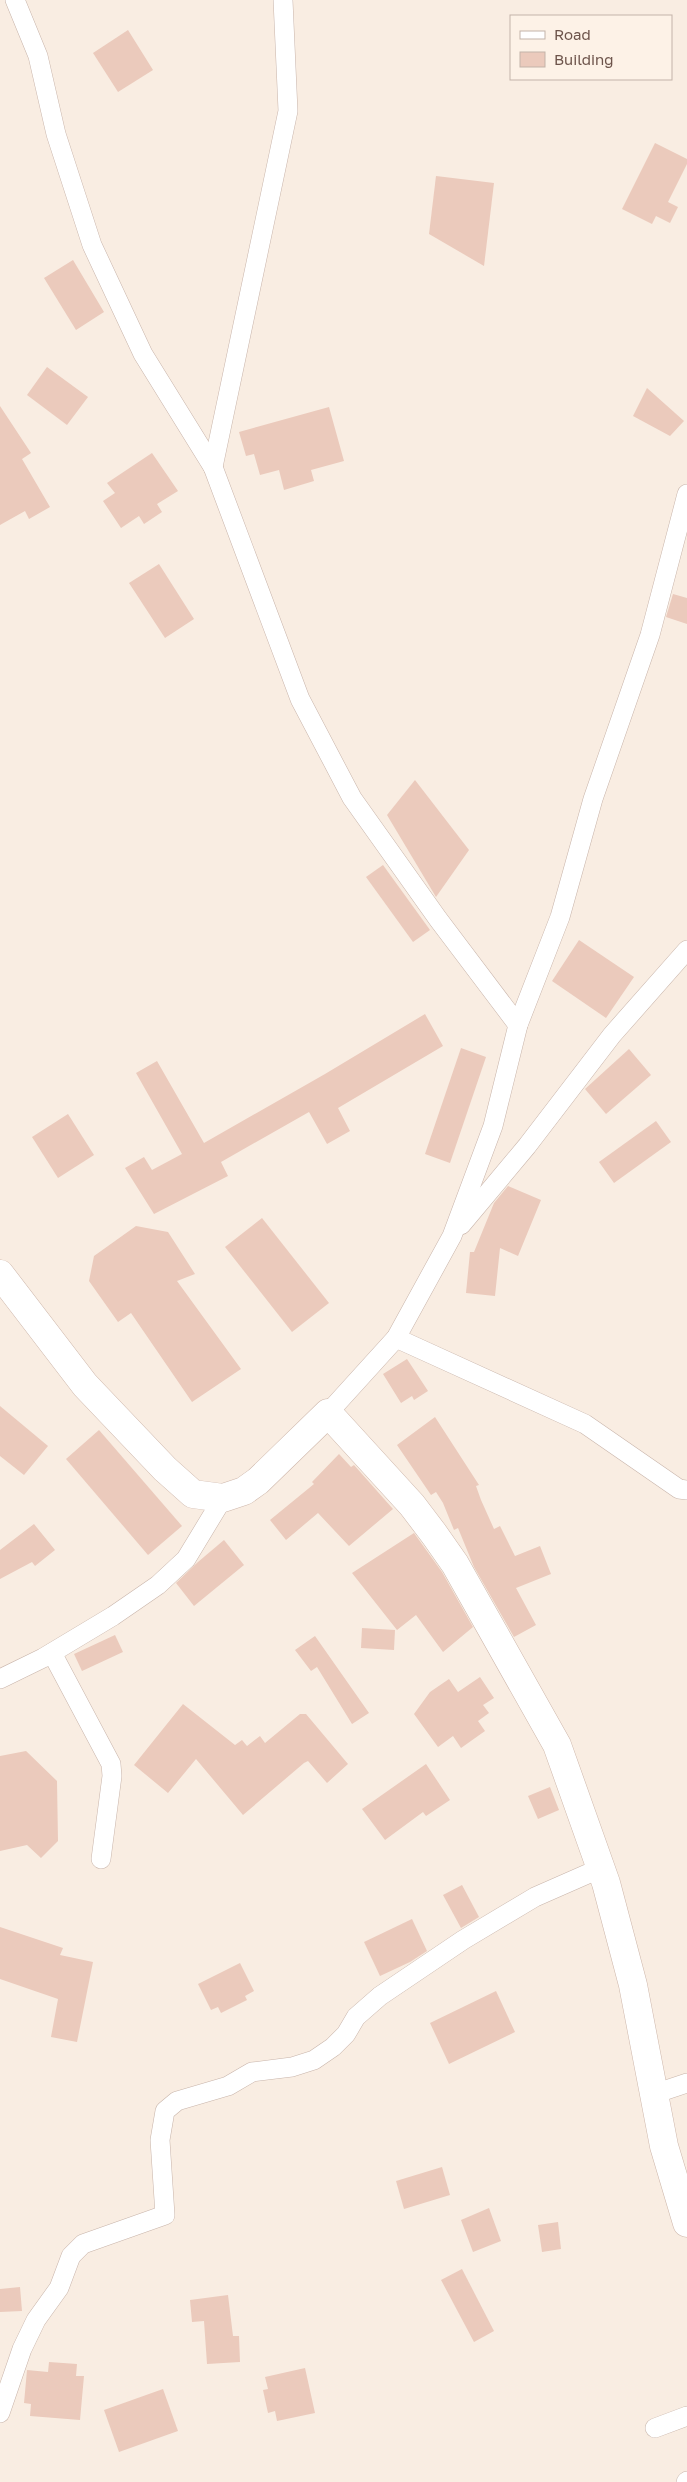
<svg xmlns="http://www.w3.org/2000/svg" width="687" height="2482" font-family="'Golos Text',sans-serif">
<rect width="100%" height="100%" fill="#f9ede2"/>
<g fill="#ebcabc">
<path d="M128,30L153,70L118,92L93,53Z"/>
<path d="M655,143L687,159V164L668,202L678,207L670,223L656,216L652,224L622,209Z"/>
<path d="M436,176L494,183L484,266L429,234Z"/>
<path d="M73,260L104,312L76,330L44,278Z"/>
<path d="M47,367L88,397L67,425L27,395Z"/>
<path d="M647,388L684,421L670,436L633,416Z"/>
<path d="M0,406L31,453L22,459L50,507L29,519L25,511L0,525Z"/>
<path d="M329,407L344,461L311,470L314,481L284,490L279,470L260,475L254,454L246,456L239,432Z"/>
<path d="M152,453L178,491L157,504L162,512L144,524L139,516L121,528L103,501L115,493L107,483Z"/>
<path d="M159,564L194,619L165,638L129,583Z"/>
<path d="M673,594L687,598V624L666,617Z"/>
<path d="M415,780L469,850L436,897L387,815Z"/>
<path d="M383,865L430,930L413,942L366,877Z"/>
<path d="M579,940L634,977L606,1018L552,981Z"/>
<path d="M425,1014L443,1046L338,1108L350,1131L327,1144L309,1112L221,1162L228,1176L154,1214L125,1168L144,1157L152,1170L182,1154L136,1073L157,1061L204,1143L325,1074Z"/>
<path d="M461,1048L486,1057L450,1163L425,1154Z"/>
<path d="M629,1049L651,1075L606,1114L585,1089Z"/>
<path d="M68,1114L94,1155L58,1178L32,1137Z"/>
<path d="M656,1121L671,1142L614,1183L599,1162Z"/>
<path d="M508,1186L541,1200L518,1256L500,1248L495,1296L466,1293L470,1252H474L494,1203Z"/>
<path d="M262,1218L329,1303L292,1332L225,1247Z"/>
<path d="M136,1226L168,1232L195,1274L177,1281L241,1369L192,1402L131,1313L118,1322L89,1281L94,1256Z"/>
<path d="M407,1359L428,1391L414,1400L412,1396L401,1403L383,1374Z"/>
<path d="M0,1406L48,1446L24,1475L0,1456Z"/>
<path d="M435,1417L479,1485L476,1486L481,1500L494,1529L500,1526L515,1556L540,1546L551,1574L516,1588L536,1625L514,1637L474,1567L458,1528L454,1530L443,1503L436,1492L431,1495L397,1445Z"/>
<path d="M99,1430L182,1526L148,1555L66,1459Z"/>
<path d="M339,1454L351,1467L354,1465L393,1509L349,1546L318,1513L286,1540L270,1520L314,1484L312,1482Z"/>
<path d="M34,1524L55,1550L35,1566L32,1562L0,1579V1550Z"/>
<path d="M414,1533L442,1572L473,1627L443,1652L416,1615L397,1630L352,1573Z"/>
<path d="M224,1540L244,1565L194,1606L176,1583L198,1562Z"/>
<path d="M362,1628L395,1630L394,1650L361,1648Z"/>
<path d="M115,1635L123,1652L82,1671L74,1654Z"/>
<path d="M315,1636L369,1713L352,1724L317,1667L311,1671L295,1650Z"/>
<path d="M480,1677L494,1698L483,1705L489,1713L478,1721L485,1731L461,1748L453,1736L438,1747L414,1714L430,1692L449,1679L458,1692Z"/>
<path d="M183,1704L235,1745L242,1740L247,1746L260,1736L265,1743L300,1714H306L348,1764L327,1783L308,1761L304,1763L243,1815L196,1759L168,1793L134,1765Z"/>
<path d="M26,1751L57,1781L58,1841L41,1858L27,1845L0,1851V1756Z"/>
<path d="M426,1764L450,1800L426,1816L423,1812L385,1840L362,1809Z"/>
<path d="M550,1787L559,1810L538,1819L528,1796Z"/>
<path d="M462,1885L479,1917L461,1928L443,1895Z"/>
<path d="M412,1919L427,1951L410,1962L380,1976L364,1942Z"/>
<path d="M0,1927L63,1948L60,1955L93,1962L77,2042L51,2037L58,1999L0,1979Z"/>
<path d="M240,1963L254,1991L245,1996L247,2000L221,2013L218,2007L211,2010L198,1984Z"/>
<path d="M496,1991L515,2032L449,2064L430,2023Z"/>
<path d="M442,2167L450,2195L404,2209L396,2181Z"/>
<path d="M489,2208L501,2241L473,2252L461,2220Z"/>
<path d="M558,2222L561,2249L542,2252L538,2225Z"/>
<path d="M462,2269L494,2331L474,2342L441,2280Z"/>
<path d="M20,2287L22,2311L0,2312V2289Z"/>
<path d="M228,2295L233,2336H239L240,2362L207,2364L204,2321L192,2322L190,2300Z"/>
<path d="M49,2362L77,2364L76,2376H84L80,2420L30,2416L31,2404L24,2403L27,2370L48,2372Z"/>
<path d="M305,2368L315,2413L277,2421L275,2411L268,2413L263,2390L268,2389L265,2377Z"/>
<path d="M163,2389L178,2431L119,2452L104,2410Z"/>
</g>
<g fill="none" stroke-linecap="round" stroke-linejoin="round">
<defs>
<g id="street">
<path d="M15,0L38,56L56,134L92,245L143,354L213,467L300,699L352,798L438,919L518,1025"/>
<path d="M213,467L288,111L283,0"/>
<path d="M461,1225L527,1146L612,1035L687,950"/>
<path d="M396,1338L585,1424L679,1489L687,1490"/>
<path d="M328,1413L396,1338L452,1236L493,1126L518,1025L560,917L593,799L650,635L687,494"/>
<path d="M52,1653L111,1764L112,1776L101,1859"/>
<path d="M0,1679L43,1658L113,1616L158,1585L186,1559L223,1498"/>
<path d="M654,2094L687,2083"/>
<path d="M0,2413L22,2349L36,2320L59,2288L71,2256L83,2244L165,2215L160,2140L165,2111L177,2101L228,2086L252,2072L292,2067L314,2060L333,2047L346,2034L356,2017L380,1996L463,1940L535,1897L601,1868"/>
<path d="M655,2428L687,2416"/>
<path d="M686,2482L687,2481"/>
</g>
<path id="secondary" d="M0,1274L85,1385L165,1469L193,1494L223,1498L244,1491L258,1481L328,1413L412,1505L434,1534L455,1564L557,1745L606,1883L633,1985L664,2146L687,2223"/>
</defs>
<use href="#street" stroke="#c8b4aa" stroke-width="20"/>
<use href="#secondary" stroke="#cdb6aa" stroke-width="29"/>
<use href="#street" stroke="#fff" stroke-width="19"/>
<use href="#secondary" stroke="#fff" stroke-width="28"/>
</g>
<rect x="510" y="15" width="162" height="65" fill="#fdf2e7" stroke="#c3b3a9"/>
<rect x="520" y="31" width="25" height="8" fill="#ffffff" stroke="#c3b3a9"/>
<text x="554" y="40" font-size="15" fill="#6d544b">Road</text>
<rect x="520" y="52" width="25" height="15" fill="#ebcabc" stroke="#c3b3a9"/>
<text x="554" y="65" font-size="15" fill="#6d544b">Building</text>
</svg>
